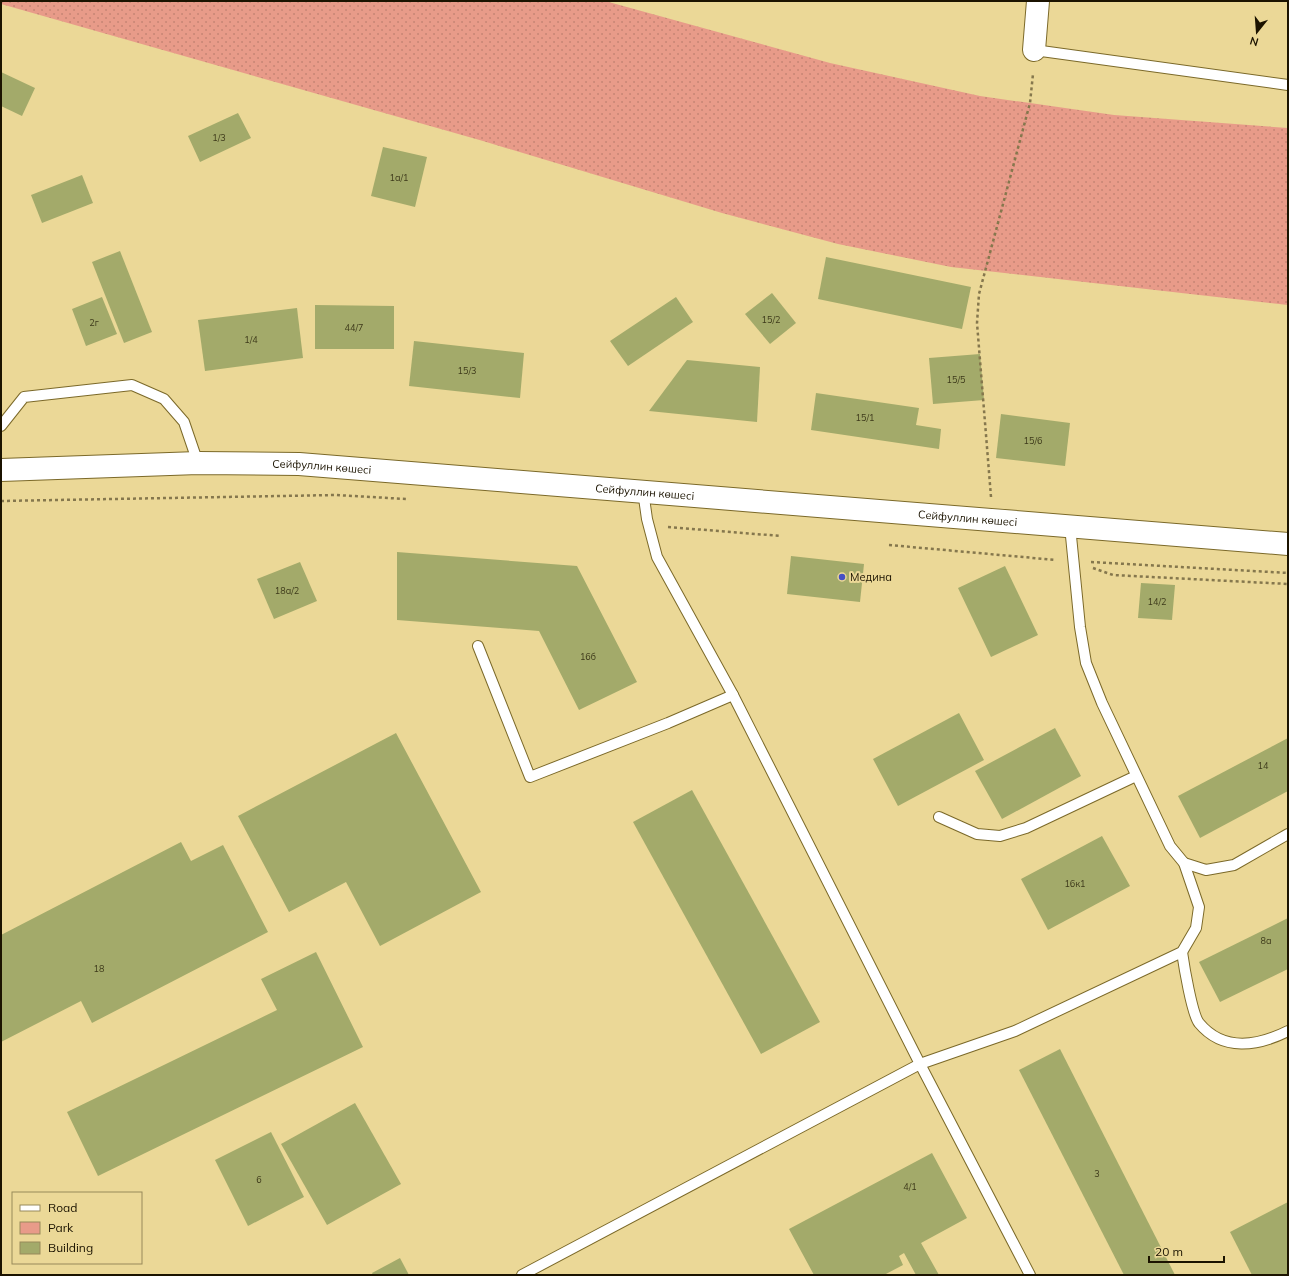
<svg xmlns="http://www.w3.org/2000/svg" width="1289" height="1276" font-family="Mulish,sans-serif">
<defs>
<pattern id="green-dots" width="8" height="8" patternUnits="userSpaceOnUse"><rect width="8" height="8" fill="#e89b89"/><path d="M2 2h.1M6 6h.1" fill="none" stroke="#c68574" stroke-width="1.8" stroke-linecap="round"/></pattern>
</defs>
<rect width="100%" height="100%" fill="#ebd897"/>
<path fill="url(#green-dots)" d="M1,1H605L830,63L980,96L1114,115L1288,128V305L951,267L838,244L722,213L483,141L1,4Z"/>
<g fill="#a3aa6a">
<path d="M1,72L35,88L22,116L1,106Z"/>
<path d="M238,113L251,138L200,162L188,136Z"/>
<path d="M383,147L427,157L415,207L371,196Z"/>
<path d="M82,175L93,203L42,223L31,195Z"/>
<path d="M120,251L152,332L124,343L92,262Z"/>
<path d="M826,257L971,287L962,329L818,299Z"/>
<path d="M772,293L796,323L770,344L745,314Z"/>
<path d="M102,297L117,334L86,346L72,309Z"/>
<path d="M676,297L693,322L628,366L610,341Z"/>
<path d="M315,305L394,306V349H315Z"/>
<path d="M297,308L303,358L205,371L198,320Z"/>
<path d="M414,341L524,353L520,398L409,386Z"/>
<path d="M980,354L984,400L933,404L929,358Z"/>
<path d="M687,360L760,367L757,422L649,411Z"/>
<path d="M816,393L919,408L916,425L941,429L939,449L811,430Z"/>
<path d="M1001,414L1070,423L1065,466L996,458Z"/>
<path d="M397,552L577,566L637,682L579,710L539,631L397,620Z"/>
<path d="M791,556L864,564L860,602L787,594Z"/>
<path d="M300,562L317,601L274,619L257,579Z"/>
<path d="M1005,566L1038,635L991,657L958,588Z"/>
<path d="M1141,583L1175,585L1172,620L1138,618Z"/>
<path d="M959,713L984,760L898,806L873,759Z"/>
<path d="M1055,728L1081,776L1002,819L975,771Z"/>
<path d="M396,733L481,892L380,946L346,882L289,912L238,816Z"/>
<path d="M1288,738V791L1200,838L1178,796Z"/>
<path d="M692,790L820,1022L761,1054L633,822Z"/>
<path d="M1102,836L1130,886L1048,930L1021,879Z"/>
<path d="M181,842L191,861L223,845L268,932L92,1023L81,1001L1,1042V935Z"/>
<path d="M1288,918V969L1220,1002L1199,962Z"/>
<path d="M316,952L363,1047L98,1176L67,1112L277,1010L261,979Z"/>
<path d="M1060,1049L1175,1275H1124L1019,1070Z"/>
<path d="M355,1103L401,1184L327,1225L281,1144Z"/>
<path d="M271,1132L304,1197L248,1226L215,1160Z"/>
<path d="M932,1153L967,1218L921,1243L939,1275H916L904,1253L899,1256L903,1265L884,1275H814L789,1229Z"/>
<path d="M1288,1202V1275H1252L1230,1232Z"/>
<path d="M400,1258L409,1275H373L372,1273Z"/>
</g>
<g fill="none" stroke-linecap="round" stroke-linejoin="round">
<defs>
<g id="lane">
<path d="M1034,50L1288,85"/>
<path d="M1,426L24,397L132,385L164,399L184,422L198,463"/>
<path d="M643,491L647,519L657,557L733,695L920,1064L1030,1275"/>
<path d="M478,646L530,777L668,723L733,695"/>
<path d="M939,817L977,834L1000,836L1026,828L1136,776"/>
<path d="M1184,863L1206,870L1234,865L1288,834"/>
<path d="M1182,952C1184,966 1192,1014 1199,1023C1223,1052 1258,1046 1288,1031"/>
<path d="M522,1275L920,1064L1015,1031L1182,952L1196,928L1199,907L1184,863L1170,846L1102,703L1086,663L1080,627L1070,526"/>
</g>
<g id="secondary">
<path d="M1034,50L1038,1"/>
<path id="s1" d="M1,470L198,463L299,464L1288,544"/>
</g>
</defs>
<use href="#lane" stroke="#7b6929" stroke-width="12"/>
<use href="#secondary" stroke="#7b6929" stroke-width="24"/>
<g stroke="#85774d" stroke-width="2.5" stroke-dasharray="3 3" stroke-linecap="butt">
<path d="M991,497L977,323L979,294L1030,103L1033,74"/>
<path d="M1,501L336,495L406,499"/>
<path d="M668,527L781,536"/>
<path d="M889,545L1056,560"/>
<path d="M1091,562L1288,573"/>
<path d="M1093,568L1113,575L1288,584"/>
</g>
<use href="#lane" stroke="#fff" stroke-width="10"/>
<use href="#secondary" stroke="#fff" stroke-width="22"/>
</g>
<circle fill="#4550c4" stroke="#ebd897" stroke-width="1.5" cx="842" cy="577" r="4"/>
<g text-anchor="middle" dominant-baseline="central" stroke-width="4" stroke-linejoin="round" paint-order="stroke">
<g font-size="9" fill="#3d391a">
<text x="219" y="137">1/3</text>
<text x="399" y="177">1а/1</text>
<text x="771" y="319">15/2</text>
<text x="94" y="322">2г</text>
<text x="354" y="327">44/7</text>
<text x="251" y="339">1/4</text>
<text x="467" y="370">15/3</text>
<text x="956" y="379">15/5</text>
<text x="865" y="417">15/1</text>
<text x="1033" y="440">15/6</text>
<text x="287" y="590">18а/2</text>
<text x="1157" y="601">14/2</text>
<text x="588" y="656">16б</text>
<text x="1263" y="765">14</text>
<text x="1075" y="883">16к1</text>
<text x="1266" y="940">8а</text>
<text x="99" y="968">18</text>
<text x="1097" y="1173">3</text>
<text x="259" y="1179">6</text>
<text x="910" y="1186">4/1</text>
</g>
<g font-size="11" fill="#1b1300" stroke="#ebd897">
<text stroke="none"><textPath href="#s1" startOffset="321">Сейфуллин көшесі</textPath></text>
<text stroke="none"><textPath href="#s1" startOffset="645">Сейфуллин көшесі</textPath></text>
<text stroke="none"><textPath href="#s1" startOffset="969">Сейфуллин көшесі</textPath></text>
</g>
<g font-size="11" fill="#1b1300" stroke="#ebd897" text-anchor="start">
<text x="850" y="577">Медина</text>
</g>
</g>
<rect width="1289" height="1276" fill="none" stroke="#1b1300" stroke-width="4"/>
<rect x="12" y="1192" width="130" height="72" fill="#ebd897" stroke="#98895b"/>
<rect x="20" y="1205" width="20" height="6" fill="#ffffff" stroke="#98895b"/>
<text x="48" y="1212" font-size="12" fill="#1b1300">Road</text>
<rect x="20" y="1222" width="20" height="12" fill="#e89b89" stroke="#98895b"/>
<text x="48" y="1232" font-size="12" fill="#1b1300">Park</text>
<rect x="20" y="1242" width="20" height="12" fill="#a3aa6a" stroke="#98895b"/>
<text x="48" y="1252" font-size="12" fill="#1b1300">Building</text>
<g transform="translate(1257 32) rotate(197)" stroke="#ebd897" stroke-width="3" paint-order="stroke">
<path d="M0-3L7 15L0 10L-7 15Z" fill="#1b1300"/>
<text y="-6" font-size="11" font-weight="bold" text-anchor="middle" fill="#1b1300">N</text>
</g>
<path d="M1149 1256v6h75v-6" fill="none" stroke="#1b1300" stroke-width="2"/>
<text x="1155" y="1256" font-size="12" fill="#1b1300" stroke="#ebd897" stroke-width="3" paint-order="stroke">20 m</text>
</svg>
